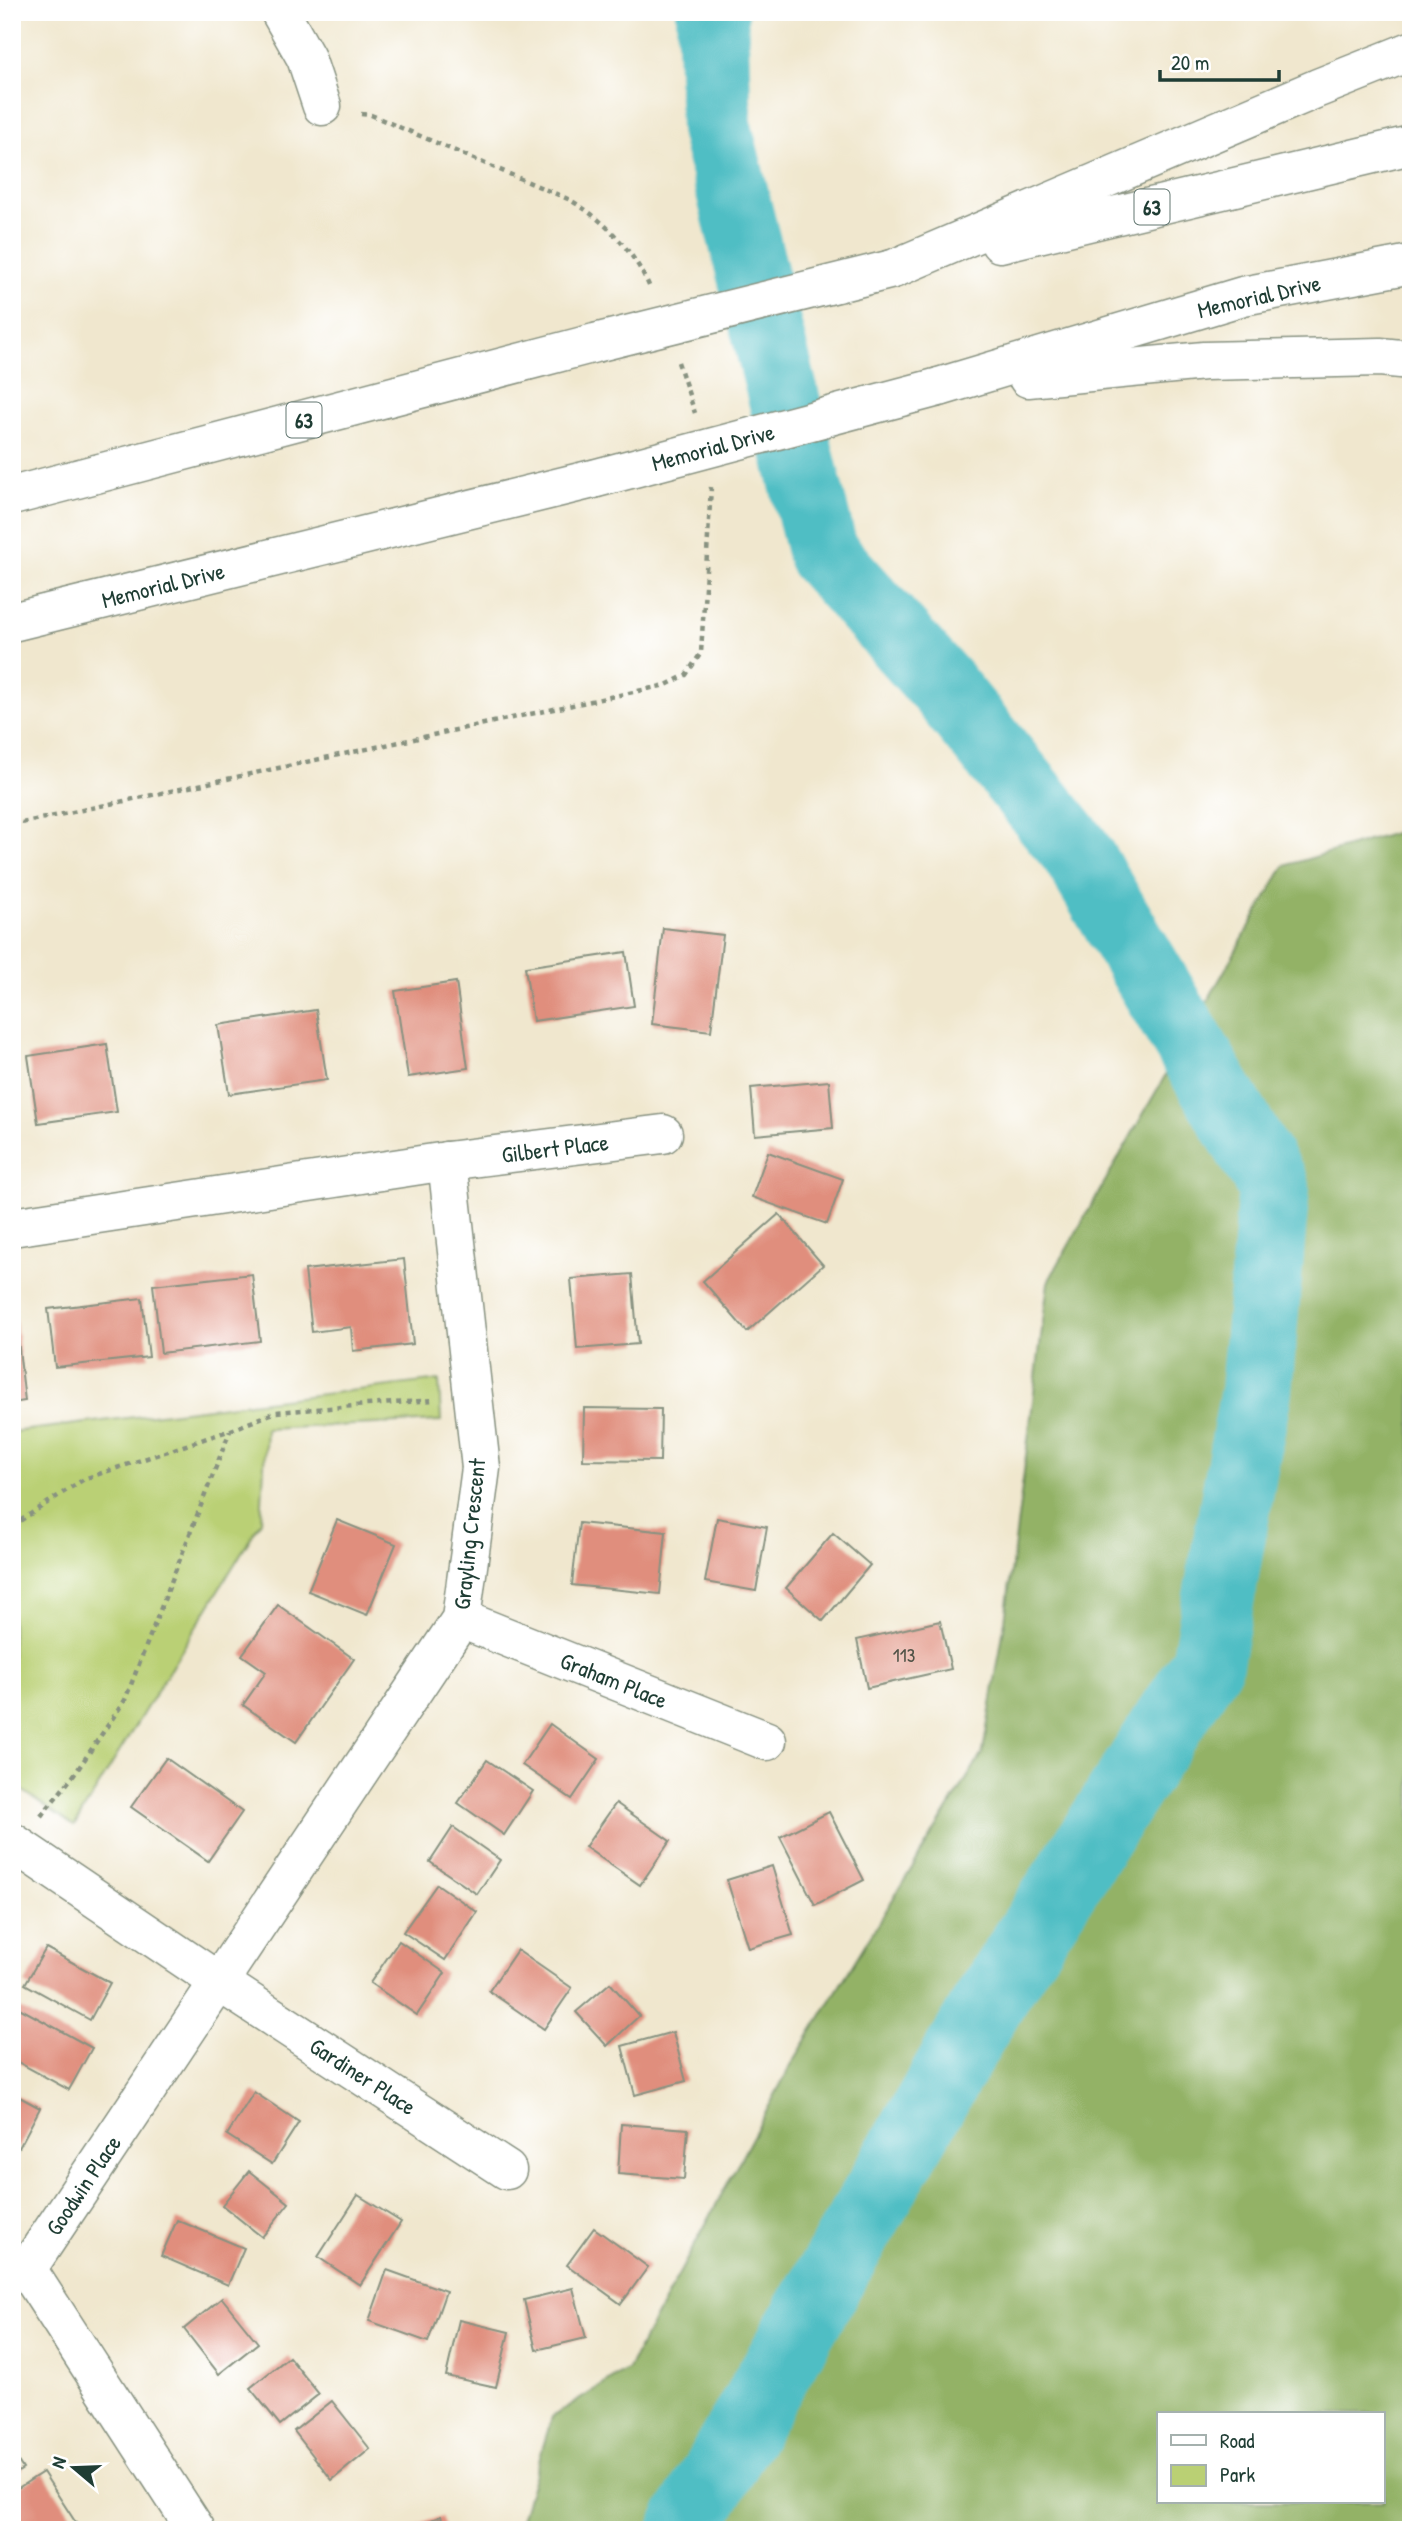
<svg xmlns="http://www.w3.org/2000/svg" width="1423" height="2542" font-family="'Patrick Hand',sans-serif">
<rect width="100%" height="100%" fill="#fff"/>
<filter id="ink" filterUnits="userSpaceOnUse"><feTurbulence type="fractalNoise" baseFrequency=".0143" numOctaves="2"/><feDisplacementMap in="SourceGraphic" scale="14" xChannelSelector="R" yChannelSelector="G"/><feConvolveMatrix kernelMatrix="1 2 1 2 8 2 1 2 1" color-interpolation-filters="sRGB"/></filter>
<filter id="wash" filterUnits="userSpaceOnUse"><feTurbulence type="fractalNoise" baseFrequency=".00686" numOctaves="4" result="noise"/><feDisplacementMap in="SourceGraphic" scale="28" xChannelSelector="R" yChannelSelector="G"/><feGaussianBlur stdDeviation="1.57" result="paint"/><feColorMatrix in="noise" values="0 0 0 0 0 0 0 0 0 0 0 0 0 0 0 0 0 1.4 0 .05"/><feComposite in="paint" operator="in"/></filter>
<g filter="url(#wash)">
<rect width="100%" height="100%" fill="#f0e7ce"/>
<path fill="#bad074" stroke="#6c8654" stroke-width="2" d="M439,1380L441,1421L266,1429L261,1521L74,1826L12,1783V1432Z"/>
<path fill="#93b266" stroke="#59784d" stroke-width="2" fill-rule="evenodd" d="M1411,828V2530H518L552,2417L628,2369L790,2067L983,1752L1005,1621L1048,1282L1284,866ZM1159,2414H1383V2502H1159Z"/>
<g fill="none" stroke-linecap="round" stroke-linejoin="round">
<path stroke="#4fbec4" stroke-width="72" d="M684,2530L993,1995L1207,1663L1256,1391L1274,1187L1075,850L940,684L823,554L716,128L712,12"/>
</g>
<g id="blocks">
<g fill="#e08e7d">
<path d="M663,928L723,935L711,1031L652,1024Z"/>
<path d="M626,952L634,1006L533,1021L525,967Z"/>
<path d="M456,982L468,1068L408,1077L395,991Z"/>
<path d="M316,1010L327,1080L229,1094L218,1025Z"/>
<path d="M107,1044L117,1112L38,1123L28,1056Z"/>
<path d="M829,1081L833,1128L755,1135L751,1088Z"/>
<path d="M768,1152L843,1179L827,1224L752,1197Z"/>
<path d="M779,1214L823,1265L747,1332L703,1281Z"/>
<path d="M404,1259L413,1344L353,1351L351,1327L312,1332L305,1270Z"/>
<path d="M252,1274L260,1341L161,1353L153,1285Z"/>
<path d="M632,1274L638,1344L577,1349L571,1279Z"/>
<path d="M142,1298L149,1357L55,1367L48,1309Z"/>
<path d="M12,1314H15L25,1401L12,1403Z"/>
<path d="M584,1408L661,1409L660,1461L583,1460Z"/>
<path d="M717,1518L767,1527L756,1591L705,1582Z"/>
<path d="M337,1520L396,1544L367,1615L308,1591Z"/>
<path d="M579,1523L666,1532L660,1594L572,1585Z"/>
<path d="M833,1533L870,1565L823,1621L786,1588Z"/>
<path d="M278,1605L354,1659L296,1742L243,1705L266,1672L242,1655Z"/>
<path d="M940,1621L951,1669L867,1688L857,1640Z"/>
<path d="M550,1724L599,1759L572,1799L522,1765Z"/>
<path d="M166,1758L242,1812L208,1861L131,1807Z"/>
<path d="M487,1760L533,1791L504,1835L458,1803Z"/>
<path d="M616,1803L670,1841L640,1885L585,1847Z"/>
<path d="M829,1812L864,1880L815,1905L780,1837Z"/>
<path d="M453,1827L500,1860L477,1894L430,1862Z"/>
<path d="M772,1866L793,1935L748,1948L727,1880Z"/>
<path d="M437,1884L477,1912L445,1960L403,1932Z"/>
<path d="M399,1941L445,1973L417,2015L370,1983Z"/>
<path d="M46,1948L110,1983L90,2020L25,1984Z"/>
<path d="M517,1950L572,1988L544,2029L489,1991Z"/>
<path d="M610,1983L639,2016L607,2046L576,2012Z"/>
<path d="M12,2004L92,2048L69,2090L12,2059Z"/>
<path d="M673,2032L686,2081L635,2095L622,2046Z"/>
<path d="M254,2092L299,2122L272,2164L227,2135Z"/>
<path d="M12,2093L40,2108L19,2148L12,2145Z"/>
<path d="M621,2124L688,2129L684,2179L618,2174Z"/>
<path d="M249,2171L289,2203L262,2237L222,2205Z"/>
<path d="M358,2195L401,2222L360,2285L318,2257Z"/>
<path d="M177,2220L244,2248L228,2285L161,2256Z"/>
<path d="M594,2228L648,2267L621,2304L567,2265Z"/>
<path d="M387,2270L446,2291L428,2342L369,2321Z"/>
<path d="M573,2288L586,2338L536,2350L524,2300Z"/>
<path d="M222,2298L258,2343L219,2374L184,2329Z"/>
<path d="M459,2320L509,2332L496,2387L446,2376Z"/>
<path d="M289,2357L319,2394L280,2425L250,2388Z"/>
<path d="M332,2401L370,2449L332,2480L294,2431Z"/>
<path d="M12,2452L23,2469L12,2476Z"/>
<path d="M43,2472L76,2523L66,2530H23L12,2513V2492Z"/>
<path d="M441,2516L446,2530H406Z"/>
</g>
</g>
</g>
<g filter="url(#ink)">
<use href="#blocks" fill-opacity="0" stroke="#889281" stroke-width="2"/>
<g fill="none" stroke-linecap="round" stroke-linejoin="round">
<defs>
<g id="minor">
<path d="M280,12L306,58L322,106"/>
<path d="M12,1227L447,1161L663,1134"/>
<path d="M461,1619L767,1741"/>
<path d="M12,1842L219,1982L507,2170"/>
<path d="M196,2530L27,2269L461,1619L481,1468L447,1161"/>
</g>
<g id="highway">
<path d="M1000,243L1411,145"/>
<path d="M893,269L1318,88L1411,51"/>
<path d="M1028,378L1204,361L1380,357L1411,360"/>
<path d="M939,387L1243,296L1411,264"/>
<path d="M12,496L595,343"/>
<path d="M12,622L593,479"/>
</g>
</defs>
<use href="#minor" stroke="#889281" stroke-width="41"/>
<use href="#highway" stroke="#889281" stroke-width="41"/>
<g stroke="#889281" stroke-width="4.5" stroke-dasharray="5 5" stroke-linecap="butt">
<path d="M361,114L371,115L568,199C602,217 635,252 650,288"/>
<path d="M678,362L695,413"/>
<path d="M12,825L666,685L686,675L701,653L711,487"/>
<path d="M12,1526L84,1479L231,1430L276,1412L433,1400"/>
<path d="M41,1816L74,1775L125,1700L230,1431"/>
</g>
<use href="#minor" stroke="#fff" stroke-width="38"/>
<use href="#highway" stroke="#fff" stroke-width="38"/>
<defs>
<g id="highway-bridge">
<path d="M595,343L893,269"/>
<path d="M593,479L939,387"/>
</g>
</defs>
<use href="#highway-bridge" stroke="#889281" stroke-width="41" stroke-linecap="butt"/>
<use href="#highway-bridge" stroke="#fff" stroke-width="38"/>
</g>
</g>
<g text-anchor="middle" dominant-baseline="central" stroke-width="5" stroke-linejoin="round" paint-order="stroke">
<g font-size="19" fill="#4f5146">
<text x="904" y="1655">113</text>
</g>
<g fill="#fff" stroke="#627771" stroke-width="2">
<rect x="1134.5" y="189.5" width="35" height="35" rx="5"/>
<rect x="286.5" y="402.5" width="35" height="35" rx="5"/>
</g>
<g font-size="21" font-weight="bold" fill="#1f3d34">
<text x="1152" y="207">63</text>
<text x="304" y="420">63</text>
</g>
<g font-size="23" fill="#1f3d34" stroke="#fff">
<text transform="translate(1259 296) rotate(-13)">Memorial Drive</text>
<text transform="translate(713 447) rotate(-15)">Memorial Drive</text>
<text transform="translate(163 585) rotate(-14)">Memorial Drive</text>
<text transform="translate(555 1148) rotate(-7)">Gilbert Place</text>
<text transform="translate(469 1534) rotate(-84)">Grayling Crescent</text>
<text transform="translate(614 1680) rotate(22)">Graham Place</text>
<text transform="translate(363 2076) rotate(33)">Gardiner Place</text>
<text transform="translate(83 2185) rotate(-56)">Goodwin Place</text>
</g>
</g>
<rect width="1423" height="2542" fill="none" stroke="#fff" stroke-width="42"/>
<rect x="1157" y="2412" width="228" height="91" fill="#ffffff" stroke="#a5b1ae" stroke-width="2"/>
<rect x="1171" y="2435" width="35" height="10" fill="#ffffff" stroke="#a5b1ae" stroke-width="2"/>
<text x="1220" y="2448" font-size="21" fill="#1f3d34">Road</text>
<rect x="1171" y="2465" width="35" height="21" fill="#bad074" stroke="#a5b1ae" stroke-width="2"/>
<text x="1220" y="2482" font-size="21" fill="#1f3d34">Park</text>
<g transform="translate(74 2468) rotate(289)" stroke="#ffffff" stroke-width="5" paint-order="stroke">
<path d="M0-5L12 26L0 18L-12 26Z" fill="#1f3d34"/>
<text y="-10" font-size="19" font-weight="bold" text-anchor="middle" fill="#1f3d34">N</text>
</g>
<path d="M1160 70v10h119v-10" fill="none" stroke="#1f3d34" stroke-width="3.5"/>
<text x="1171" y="70" font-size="21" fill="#1f3d34" stroke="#ffffff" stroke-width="5" paint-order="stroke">20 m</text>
</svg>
